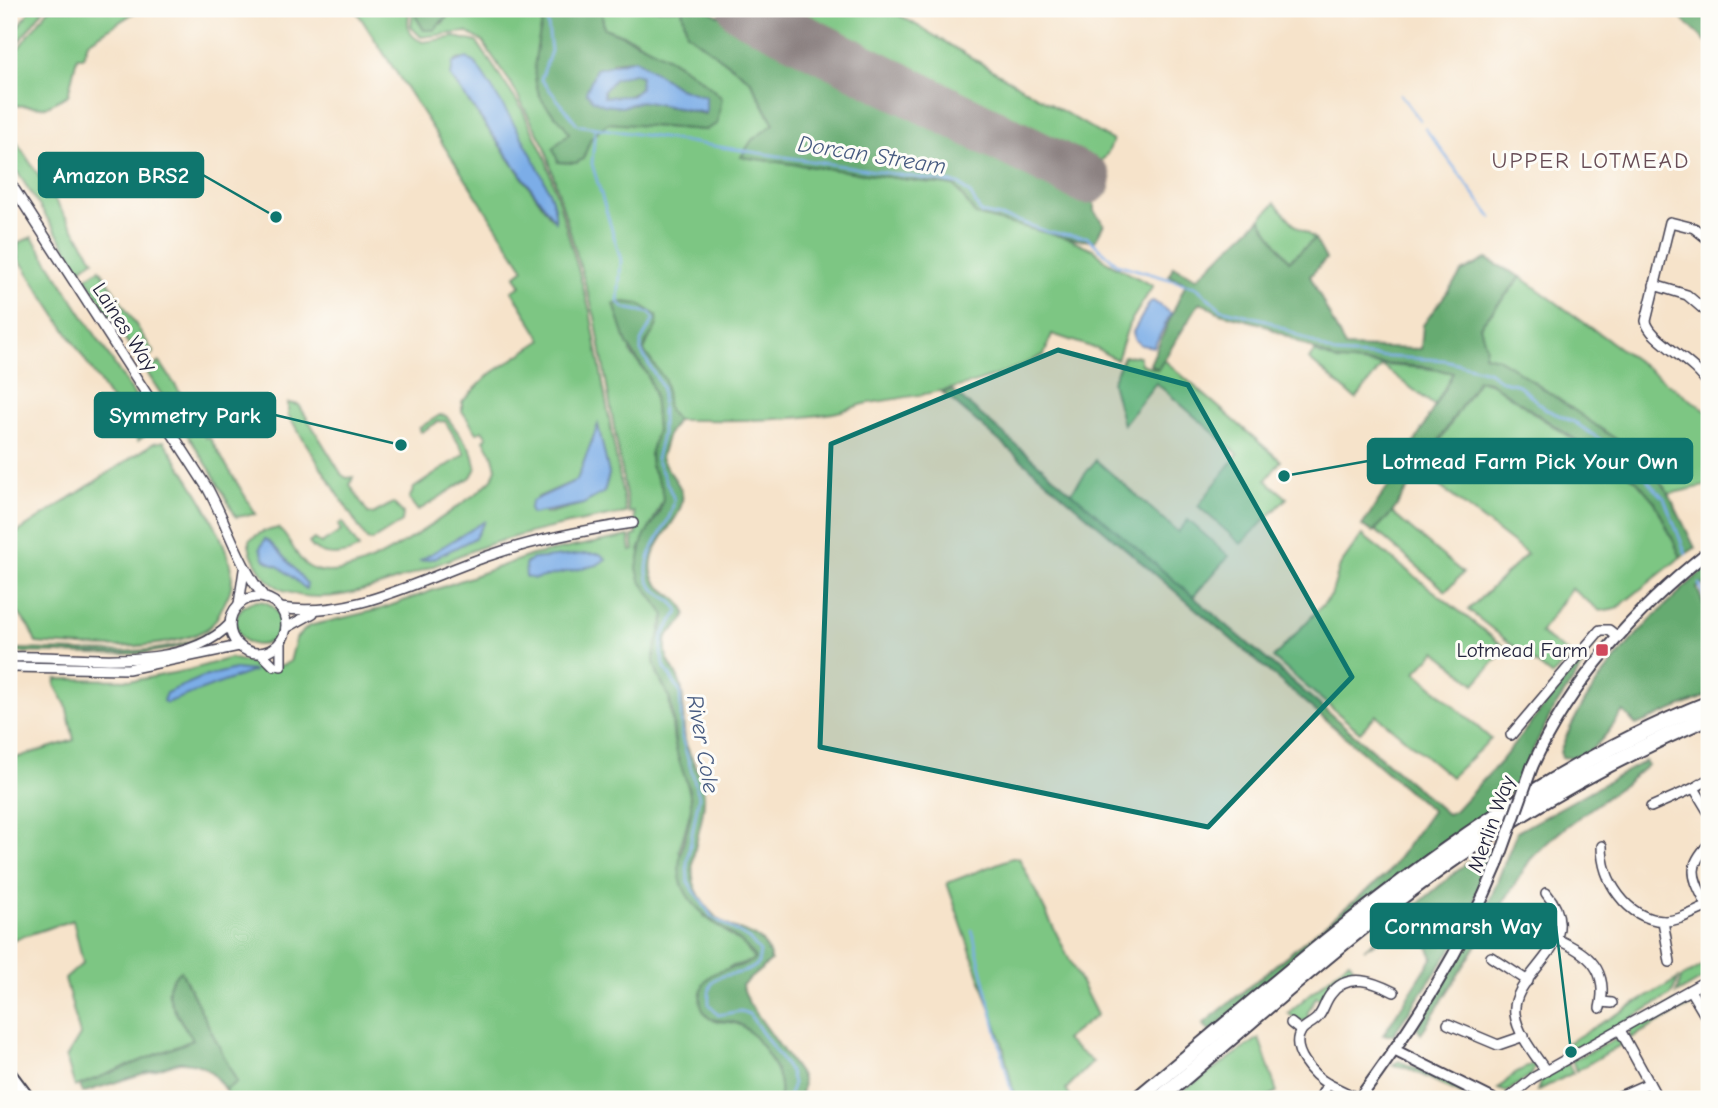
<svg xmlns="http://www.w3.org/2000/svg" width="1718" height="1108" font-family="'Comic Neue',sans-serif">
<rect width="100%" height="100%" fill="#fdfcf7"/>
<filter id="ink" filterUnits="userSpaceOnUse"><feTurbulence type="fractalNoise" baseFrequency=".0143" numOctaves="2"/><feDisplacementMap in="SourceGraphic" scale="14" xChannelSelector="R" yChannelSelector="G"/><feConvolveMatrix kernelMatrix="1 2 1 2 8 2 1 2 1" color-interpolation-filters="sRGB"/></filter>
<filter id="wash" filterUnits="userSpaceOnUse"><feTurbulence type="fractalNoise" baseFrequency=".00686" numOctaves="4" result="noise"/><feDisplacementMap in="SourceGraphic" scale="28" xChannelSelector="R" yChannelSelector="G"/><feGaussianBlur stdDeviation="1.57" result="paint"/><feColorMatrix in="noise" values="0 0 0 0 0 0 0 0 0 0 0 0 0 0 0 0 0 1.4 0 .05"/><feComposite in="paint" operator="in"/></filter>
<g filter="url(#wash)">
<rect width="100%" height="100%" fill="#f6e3ca"/>
<g fill="#7dc683" stroke="#50745f" stroke-width="2" fill-rule="evenodd">
<path d="M31,9H44L9,54V40Z"/>
<path d="M49,9H140L88,42L83,57H77L68,95L46,107L9,105V60Z"/>
<path d="M355,9H410C406,25 407,36 423,42L455,37L477,42L522,109L545,157L557,196L590,311L626,513C580,521 535,530 490,544C433,562 308,634 262,573C256,565 248,550 249,540L262,532L278,528C292,539 296,562 313,569C356,587 442,516 477,493L492,479L496,468L492,454L484,440L487,437L482,430L477,433L462,411V402L489,375L542,340L512,291L521,286L515,276L524,269ZM460,59L476,64L534,163L552,219L451,77L455,61ZM598,425L609,474L604,492L583,504L545,514L536,498L577,480Z"/>
<path d="M413,9H421L416,17L424,30L443,23L453,9H545L535,64L554,115L563,121L569,133L558,162L576,163L583,158L591,138L608,123L705,130L637,40L604,28L601,9H682L687,33L750,80L774,125L752,140L742,157L955,186L976,215L1067,238L1095,250L1107,262L1153,286L1129,324L1117,360L1097,349L1052,334L1044,355C983,386 936,393 869,403C857,405 845,411 833,413C781,422 729,420 677,420L672,418L666,404V386L644,351L657,316L639,304H626L630,352L647,374L654,393L657,430L650,455L651,466L662,488L663,500L639,550L665,615L660,630L657,673L669,698L674,742L691,794V809L679,851L704,916L744,945L755,960L729,967L714,1021C724,1022 734,1021 742,1026C761,1038 786,1077 779,1099H231L225,1090L236,1082L180,972C153,989 181,1020 193,1040L75,1087L66,1058L80,1035L65,979L83,963L73,920L9,941V760L74,740L66,705L55,685L56,679L137,680L189,670L230,658L251,663L265,671L290,662L296,638L309,626L381,609L532,555L629,536L631,551L634,550L632,536L637,535L634,512L629,513L595,317L545,147L512,85L482,41L466,32L421,37L411,27Z"/>
<path d="M721,9H767L1094,174L1098,186L1090,192L1080,189Z"/>
<path d="M778,9H889L1113,141C1107,156 1104,163 1087,166Z"/>
<path d="M16,141L94,260L80,269L9,159V146Z"/>
<path d="M1275,203L1296,226L1315,239L1289,261L1260,219Z"/>
<path d="M32,237L155,427L138,441L19,259L18,243Z"/>
<path d="M100,269L154,353L140,362L86,278Z"/>
<path d="M1521,277L1709,413V485L1669,494L1640,456L1512,367L1497,358L1483,355L1480,326Z"/>
<path d="M1314,352C1359,370 1406,362 1453,373L1435,406L1382,366L1356,399L1309,359Z"/>
<path d="M1124,356H1139L1141,364L1157,369L1164,360L1281,461L1266,480L1287,498L1241,544L1198,506L1238,454L1156,383L1123,425L1112,382Z"/>
<path d="M160,362L204,429L202,432L206,438L209,437L256,514L236,517L211,471L146,371Z"/>
<path d="M1478,380L1498,386L1536,415L1636,480L1655,502L1681,557L1617,608L1600,611L1571,588L1540,633L1571,655L1552,676L1468,610L1527,554L1421,472Z"/>
<path d="M288,403L299,405L342,475L347,478L353,477L350,485L368,513L373,514L393,503L403,513L402,522L372,541L367,540L288,415Z"/>
<path d="M440,415L446,416L471,450L476,468L471,477L418,511L409,499L414,488L465,454L445,421L438,422L421,432L419,428Z"/>
<path d="M164,441C186,475 231,539 232,579C232,589 228,596 224,604C218,614 216,624 205,630C162,653 84,647 36,643L30,629L9,600V538L154,443Z"/>
<path d="M1096,460L1178,532L1188,520L1229,556L1193,597L1071,492Z"/>
<path d="M1392,513L1463,573L1446,591L1375,530Z"/>
<path d="M342,522L359,548C344,557 319,559 309,543L314,539L321,544L341,531L338,525Z"/>
<path d="M1362,535L1506,648L1475,684L1436,651L1416,672L1491,739L1451,777L1376,715L1360,732L1273,658L1331,596L1340,566Z"/>
<circle cx="258" cy="623" r="22"/>
<path d="M216,627L217,631C153,668 79,649 9,653V650L21,649C73,649 174,663 216,627Z"/>
<path d="M1012,858H1019L1097,1015L1065,1040L1093,1062L1066,1089L1072,1099H1015L1002,1042L947,883Z"/>
<path d="M1349,961L1353,966L1348,978L1331,986L1323,1000L1316,997L1307,1014L1311,1019L1299,1022L1288,1013Z"/>
<path d="M1709,962V975L1676,994L1681,978Z"/>
<path d="M1678,979L1671,995L1585,1045L1565,1051L1562,1046Z"/>
<path d="M1684,1001L1692,1005L1629,1039L1631,1028L1636,1024L1675,1002Z"/>
<path d="M1259,1038L1277,1092L1263,1099H1171Z"/>
<path d="M1616,1039L1622,1044L1576,1071L1572,1060Z"/>
<path d="M1399,1061L1465,1090L1464,1095L1405,1067L1392,1065Z"/>
<path d="M1536,1062L1532,1074L1507,1092L1498,1089L1515,1073Z"/>
<path d="M1568,1063L1573,1073L1537,1091L1542,1077Z"/>
</g>
<g fill="#66ab71" stroke="#446656" stroke-width="2" fill-rule="evenodd">
<path d="M421,9H453L434,30H424L416,17Z"/>
<path d="M545,9H601L604,28C646,44 690,66 722,98L717,124L705,130L608,123L591,138L583,159L576,163L558,162L553,148L569,133C562,119 550,113 542,100C526,73 540,37 545,9ZM635,59L679,88L706,97L705,114L641,101L622,107L593,100L613,62Z"/>
<path d="M682,9H706L1094,203V211L1104,224L1095,241L1067,238L976,215L955,186L741,157L752,140L774,124L750,80L687,33Z"/>
<path d="M1671,9H1709V44Z"/>
<path d="M633,73L641,76L643,83C637,97 618,100 604,97C602,82 620,74 633,73Z"/>
<path d="M1260,219L1289,261L1315,239L1326,259L1310,276L1345,347L1421,349L1423,325L1462,272L1486,259L1521,277L1480,326L1486,347L1484,355L1497,358L1512,367L1640,456L1669,494L1695,548L1681,557L1655,502L1636,480L1489,382L1478,380L1392,513L1373,532L1362,526L1404,462L1453,373L1427,367L1337,361L1262,324L1220,313L1200,302L1158,369L1150,364L1186,283L1169,276L1173,266L1197,278Z"/>
<path d="M625,302L639,304L657,316C660,331 645,337 644,351L665,380L668,410L677,420L668,434L661,457C666,471 680,481 682,494C687,518 646,542 652,573C656,592 681,595 686,613L683,621L667,636C662,663 675,665 681,686C685,704 682,722 685,740C689,759 703,773 704,795C706,826 683,862 697,891C702,903 712,916 724,923C744,936 765,930 771,961L742,985L749,1003L801,1076L803,1085L800,1099H779C787,1078 759,1036 741,1025C731,1019 719,1023 709,1018C701,1010 699,1003 701,992C707,963 736,973 755,959C743,935 703,923 686,893C668,861 691,837 691,805C691,783 677,765 675,743C673,729 674,715 670,701C666,687 656,675 654,661C653,643 664,631 665,615L640,580L637,568L643,539L659,513L663,500L662,488L651,466L650,455L657,430L654,393L647,374L627,344L614,304Z"/>
<path d="M952,390L1447,814L1455,811L1501,761L1585,654L1588,658L1552,712L1514,788L1499,804L1401,875L1210,1032L1203,1024L1387,874L1432,811L942,392Z"/>
<path d="M1709,565V599L1703,584L1697,588L1709,617V695L1636,725L1623,711C1609,731 1591,762 1562,757L1560,752C1587,678 1651,617 1709,565Z"/>
<path d="M1645,761L1648,765C1610,799 1564,822 1530,860L1421,1034L1417,1028L1483,917L1517,832Z"/>
<path d="M1499,845L1453,947L1393,1035H1383L1433,957L1426,943L1382,939L1364,949L1475,856Z"/>
<path d="M181,971L237,1082L225,1090C213,1072 202,1061 179,1062L82,1093L80,1085L193,1040C182,1019 152,990 181,971Z"/>
</g>
<g fill="#7bade7" stroke="#4e6891" stroke-width="2" fill-rule="evenodd">
<path d="M467,58L476,64C495,93 560,190 555,221L451,77L453,63Z"/>
<path d="M635,59L679,88L706,97V113L641,101L622,107L604,105L593,100L586,92L596,69ZM633,73L641,76L640,89L631,96L604,97L603,92L614,79Z"/>
<path d="M1153,301L1171,313L1154,347L1141,345L1134,339L1133,332L1150,302Z"/>
<path d="M598,425L609,474L604,492L583,504L532,514L529,510L532,501L577,480Z"/>
<path d="M485,521L475,538L435,558L419,561Z"/>
<path d="M265,539C272,541 300,576 307,584L306,589L281,568L265,560L260,548Z"/>
<path d="M585,554H600L606,559L597,565L535,579L526,577L525,564L533,559Z"/>
<path d="M235,669L254,671L166,703L163,701L166,693L203,677Z"/>
</g>
<g fill="none" stroke-linecap="round" stroke-linejoin="round">
<g stroke="#7bade7" stroke-width="2.5">
<path d="M562,9L547,16L551,51L541,79L578,125L959,184L971,195L981,213L1015,220L1048,232L1087,237L1117,264L1196,287L1221,309L1266,320L1336,354L1444,360L1488,371L1502,381L1519,385L1545,409L1574,422L1635,463L1650,484L1664,498L1686,554"/>
<path d="M1400,94L1420,120"/>
<path d="M595,128L592,164L621,260L618,302L624,308L650,313L654,319L641,341V351L662,387V434L656,459L674,499C672,527 641,550 648,579C652,594 673,597 679,611L663,635L661,654L665,668L680,692L682,739L699,796L687,862L688,882L712,917L749,939L760,952L758,964C736,984 706,961 709,1004L718,1015L741,1011L749,1014L790,1072L793,1083L788,1099"/>
<path d="M1425,128L1492,218"/>
<path d="M1699,584L1709,608"/>
<path d="M972,930L1013,1099"/>
</g>
<path stroke="#8c8282" stroke-width="49" d="M743,9L1087,180"/>
</g>
</g>
<g filter="url(#ink)">
<g fill="none" stroke-linecap="round" stroke-linejoin="round">
<defs>
<g id="minor">
<path d="M9,181L208,489C228,526 239,566 265,598"/>
<path d="M1709,240L1694,228L1670,222L1646,321C1649,340 1696,361 1709,386"/>
<path d="M1654,285L1687,295L1709,314"/>
<circle cx="258" cy="625" r="28"/>
<path d="M239,604L244,570"/>
<path d="M280,608C355,619 422,578 491,555C537,539 585,530 633,523"/>
<path d="M286,628L313,613"/>
<path d="M281,641V666"/>
<path d="M261,653L274,666"/>
<path d="M9,657C74,654 180,676 230,624"/>
<path d="M9,667L128,669L239,646"/>
<path d="M1511,735L1600,630H1609L1618,637"/>
<path d="M1694,788L1709,779"/>
<path d="M1651,807L1694,788L1709,813"/>
<path d="M1602,846C1602,880 1626,918 1663,921C1678,922 1695,911 1709,906"/>
<path d="M1707,906C1694,878 1685,869 1709,844"/>
<path d="M1663,921L1670,962"/>
<path d="M1556,939C1589,953 1609,970 1600,1008"/>
<path d="M1491,957L1528,981"/>
<path d="M1690,990L1709,1022"/>
<path d="M1602,1002L1612,1003"/>
<path d="M1291,1023L1301,1031"/>
<path d="M1448,1024L1498,1045L1524,1036"/>
<path d="M1620,1030L1658,1099"/>
<path d="M1546,1071C1535,1055 1517,1033 1515,1014C1510,972 1590,945 1546,893"/>
<path d="M1328,1084L1359,1099"/>
<path d="M1319,1099L1328,1084C1314,1076 1289,1050 1301,1031C1305,1025 1314,1023 1318,1017C1324,1010 1325,1001 1331,994C1348,971 1374,982 1394,992"/>
<path d="M1508,1099L1533,1078L1709,979"/>
<path d="M1613,1099L1649,1083"/>
</g>
<g id="tertiary">
<path d="M1532,767C1570,682 1637,608 1709,551"/>
<path d="M1396,1051L1492,1099"/>
<path d="M1359,1099C1413,1026 1462,950 1497,865"/>
</g>
<g id="trunk">
<path d="M9,1075L27,1099"/>
<path d="M1137,1099C1318,949 1488,791 1709,703"/>
<path d="M1159,1099C1257,1017 1353,928 1459,855C1538,800 1621,755 1709,717"/>
</g>
</defs>
<use href="#minor" stroke="#423f50" stroke-width="12"/>
<use href="#tertiary" stroke="#423f50" stroke-width="14"/>
<use href="#trunk" stroke="#423f50" stroke-width="18"/>
<use href="#minor" stroke="#fff" stroke-width="9"/>
<use href="#tertiary" stroke="#fff" stroke-width="10"/>
<use href="#trunk" stroke="#fff" stroke-width="14"/>
<defs>
<path id="tertiary-bridge" d="M1497,865L1532,767"/>
</defs>
<use href="#tertiary-bridge" stroke="#423f50" stroke-width="14" stroke-linecap="butt"/>
<use href="#tertiary-bridge" stroke="#fff" stroke-width="10"/>
</g>
</g>
<path fill="#0f766e" fill-opacity="0.2" stroke="#0f766e" stroke-width="5" stroke-linejoin="round" d="M1058,350L1188,385L1352,677L1208,827L820,747L831,444Z"/>
<rect fill="#d1495b" stroke="#fdfcf7" stroke-width="2.5" x="1595" y="643" width="14" height="14" rx="3.5"/>
<g text-anchor="middle" dominant-baseline="central" stroke-width="6" stroke-linejoin="round" paint-order="stroke">
<g font-size="21" fill="#22223b" stroke="#fdfcf7">
<text transform="translate(125 327) rotate(57)">Laines Way</text>
<text transform="translate(1491 824) rotate(-70)">Merlin Way</text>
</g>
<g font-size="21" fill="#22223b" stroke="#fdfcf7" text-anchor="end">
<text x="1588" y="650">Lotmead Farm</text>
</g>
<g font-size="23" font-style="italic" fill="#465a80" stroke="#fdfcf7">
<text transform="translate(872 155) rotate(9)">Dorcan Stream</text>
<text transform="translate(703 744) rotate(80)">River Cole</text>
</g>
<g font-size="23" letter-spacing="2" fill="#684d56" stroke="#fdfcf7">
<text x="1591" y="160">UPPER LOTMEAD</text>
</g>
</g>
<path fill="none" stroke="#0f766e" stroke-width="2.5" d="M276 217L203 175M401 445L275 415M1284 476L1368 461M1571 1052L1556 926"/>
<g fill="#0f766e" stroke="#fdfcf7" stroke-width="2.5">
<circle cx="276" cy="217" r="7"/>
<circle cx="401" cy="445" r="7"/>
<circle cx="1284" cy="476" r="7"/>
<circle cx="1571" cy="1052" r="7"/>
</g>
<g fill="#0f766e" stroke="#0f766e" stroke-width="2.5">
<rect x="39" y="153" width="164" height="44" rx="7"/>
<rect x="95" y="393" width="180" height="44" rx="7"/>
<rect x="1368" y="439" width="324" height="44" rx="7"/>
<rect x="1371" y="904" width="185" height="44" rx="7"/>
</g>
<g font-size="23" text-anchor="middle" font-weight="bold" fill="#fff">
<text x="121" y="183">Amazon BRS2</text>
<text x="185" y="423">Symmetry Park</text>
<text x="1530" y="469">Lotmead Farm Pick Your Own</text>
<text x="1463" y="934">Cornmarsh Way</text>
</g>
<rect width="1718" height="1108" fill="none" stroke="#fdfcf7" stroke-width="35"/>
</svg>
